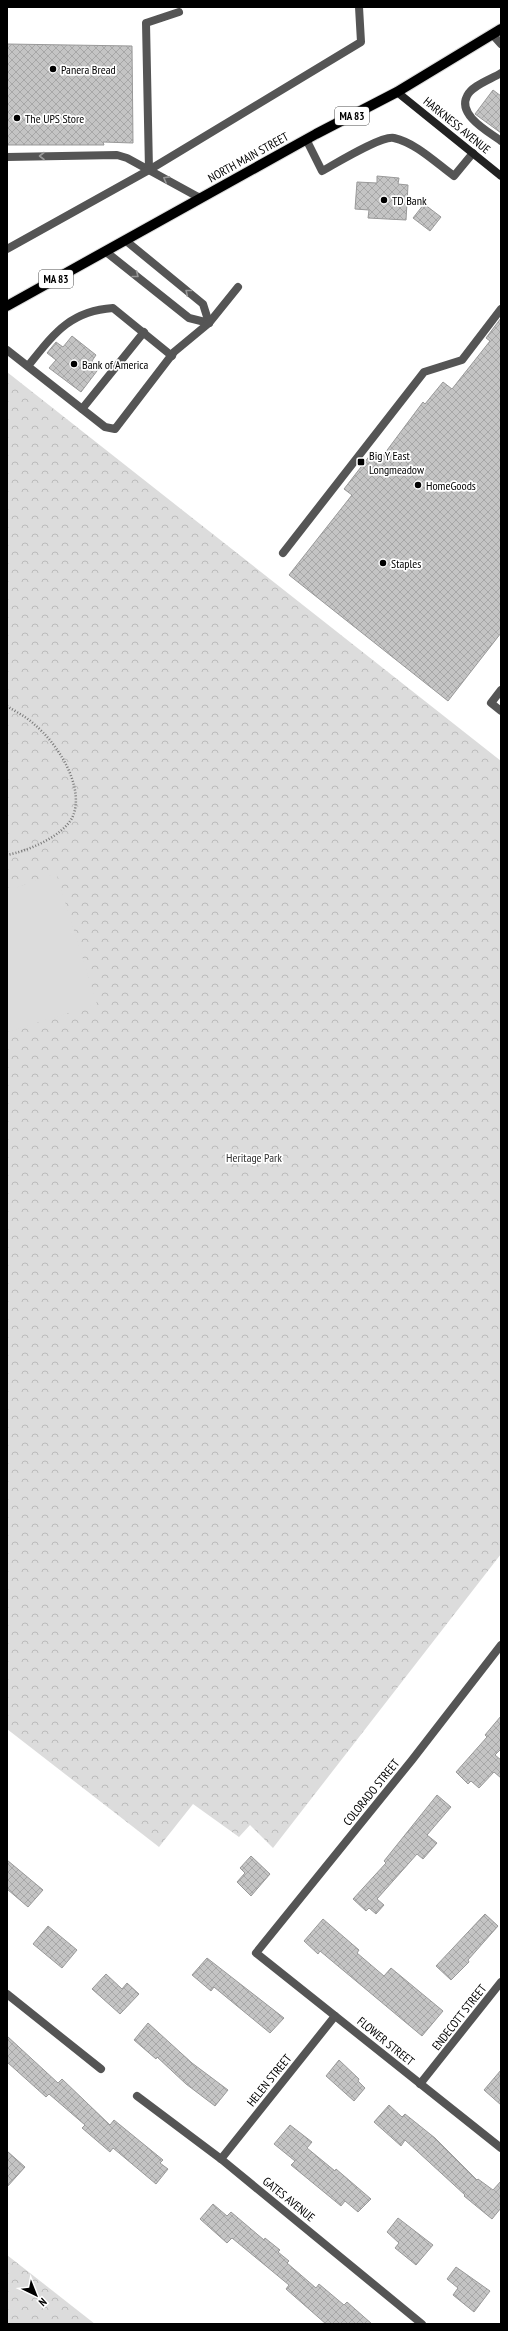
<svg xmlns="http://www.w3.org/2000/svg" width="508" height="2331" font-family="'PT Sans Narrow',sans-serif">
<defs>
<pattern id="forest-crowns" width="20" height="18" patternUnits="userSpaceOnUse"><rect width="20" height="18" fill="#dcdcdc"/><path d="M2 6a3 3 0 1 1 6 0M12 15a3 3 0 1 1 6 0" fill="none" stroke="#bbb"/></pattern>
<pattern id="building-cross-hatch" width="8" height="8" patternUnits="userSpaceOnUse"><rect width="8" height="8" fill="#c4c4c4"/><path d="M0 0l8 8M0 8l8-8" fill="none" stroke="#a7a7a7"/></pattern>
</defs>
<rect width="100%" height="100%" fill="#fff"/>
<g fill="url(#forest-crowns)">
<path d="M7,372L501,761V1554L273,1848L250,1825L239,1837L193,1804L159,1847L7,1729Z"/>
<path d="M7,2255L95,2324H7Z"/>
</g>
<path fill="#dcdcdc" d="M56,873L97,1004L7,1032V891Z"/>
<g fill="url(#building-cross-hatch)" stroke="#999">
<path d="M7,44L132,46L133,143L103,142L104,145H7Z"/>
<path d="M493,90L501,96V133L475,114Z"/>
<path d="M377,176L399,178L398,184L408,185L406,220L368,218L369,210L355,209L357,182L377,183Z"/>
<path d="M424,204L441,217L430,231L413,218Z"/>
<path d="M501,318V633L448,701L289,575L352,495L344,489L371,454L379,461L423,402L425,404L443,382L452,389L490,341L486,338Z"/>
<path d="M72,336L96,355L92,361L100,367L81,392L49,368L56,360L47,353L56,342L63,347Z"/>
<path d="M501,1716V1749L495,1755L501,1760V1778L494,1772L479,1788L471,1781L468,1784L456,1772L487,1737L485,1735Z"/>
<path d="M437,1795L451,1807L427,1835L437,1843L423,1859L417,1854L377,1899L384,1905L376,1914L369,1908L366,1911L353,1899L386,1863L384,1861Z"/>
<path d="M251,1856L270,1874L251,1896L237,1882L245,1873L240,1868Z"/>
<path d="M7,1860L43,1890L28,1907L7,1889Z"/>
<path d="M485,1914L498,1926L468,1960L469,1962L451,1980L436,1966Z"/>
<path d="M323,1919L359,1950L357,1953L384,1976L391,1968L443,2011L422,2036L320,1951L318,1954L304,1941Z"/>
<path d="M48,1926L77,1950L62,1968L33,1944Z"/>
<path d="M207,1958L284,2018L270,2033L214,1987L211,1991L192,1975Z"/>
<path d="M106,1974L122,1989L127,1983L139,1994L120,2014L92,1989Z"/>
<path d="M148,2023L192,2063L228,2090L215,2106L186,2084L157,2057L156,2059L134,2040Z"/>
<path d="M7,2036L58,2083L62,2079L110,2125L114,2120L163,2160L160,2163L168,2169L156,2184L113,2148L110,2152L82,2128L85,2125L49,2094L46,2097L7,2062Z"/>
<path d="M339,2060L359,2079L358,2081L365,2088L354,2101L326,2076Z"/>
<path d="M501,2070V2105L484,2090Z"/>
<path d="M389,2105L402,2117L405,2114L435,2138L477,2180L478,2179L493,2190L501,2181V2208L492,2219L464,2196L465,2195L405,2140L401,2146L374,2122Z"/>
<path d="M290,2125L312,2142L307,2148L335,2171L336,2169L371,2199L358,2212L345,2201L341,2206L291,2165L295,2161L274,2144Z"/>
<path d="M7,2151L25,2167L7,2187Z"/>
<path d="M213,2204L227,2216L231,2212L264,2240L265,2238L280,2250L278,2252L289,2261L287,2263L316,2288L319,2284L344,2305L347,2302L372,2324H326L286,2289L289,2285L232,2238L227,2243L200,2219Z"/>
<path d="M398,2218L433,2245L416,2265L395,2248L399,2243L387,2232Z"/>
<path d="M456,2267L490,2291L474,2312L453,2295L458,2288L447,2279Z"/>
</g>
<g fill="none" stroke-linecap="round" stroke-linejoin="round">
<defs>
<path id="primary" d="M7,306L316,134L397,92L501,29"/>
</defs>
<use href="#primary" stroke="#dbdbdb" stroke-width="12"/>
<path stroke="#777" stroke-width="2.5" stroke-dasharray="1 2" stroke-linecap="butt" d="M7,706C16,712 27,717 35,725C57,743 85,786 73,816C64,836 28,851 7,855"/>
<g stroke="#555" stroke-width="8">
<path d="M492,34L501,44"/>
<path d="M501,73C492,79 472,85 467,96C457,115 489,132 501,141"/>
<path d="M306,139L322,171C335,164 382,135 394,138C416,143 436,163 454,176L473,153"/>
<path d="M7,157L117,155L127,158L200,198"/>
<path d="M149,170L146,23L179,12"/>
<path d="M125,240L203,304L209,323"/>
<path d="M7,249L149,170L361,42L359,7"/>
<path d="M105,251L189,318L209,323"/>
<path d="M7,350L105,427L115,429L174,352L209,323L238,287"/>
<path d="M28,366C53,335 69,311 113,308L172,356"/>
<path d="M82,409L144,332"/>
<path d="M283,553L424,372L462,360L501,309"/>
<path d="M501,690L491,703L501,711"/>
</g>
<g stroke="#555" stroke-width="8">
<path d="M501,1645L412,1760L256,1953L501,2148"/>
<path d="M7,1994L101,2069"/>
<path d="M420,2084L501,1982"/>
<path d="M137,2096L221,2159L422,2324"/>
<path d="M221,2159L335,2016"/>
</g>
<path stroke="#222" stroke-width="8" d="M397,92L501,176"/>
<use href="#primary" stroke="#000" stroke-width="10"/>
</g>
<defs><path id="oneway-chevron" d="M-2-3.5L2.5 0L-2 3.5" fill="none" stroke-width="1.6" stroke-linecap="round" stroke-linejoin="round"/></defs>
<g stroke="#999">
<use href="#oneway-chevron" transform="translate(42 156) rotate(-180)"/>
<use href="#oneway-chevron" transform="translate(166 179) rotate(-151)"/>
<use href="#oneway-chevron" transform="translate(136 275) rotate(38)"/>
<use href="#oneway-chevron" transform="translate(188 292) rotate(-141)"/>
</g>
<g fill="#000" stroke="#fff" stroke-width="1.5">
<circle cx="53" cy="69" r="4"/>
<circle cx="17" cy="118" r="4"/>
<circle cx="384" cy="200" r="4"/>
<circle cx="74" cy="364" r="4"/>
<rect x="357" y="458" width="8" height="8" rx="2"/>
<circle cx="418" cy="485" r="4"/>
<circle cx="383" cy="563" r="4"/>
</g>
<g text-anchor="middle" dominant-baseline="central" stroke-width="3.5" stroke-linejoin="round" paint-order="stroke">
<g fill="#fff" stroke="#4c4c4c" stroke-width="1">
<rect x="335" y="107" width="34" height="18" rx="3"/>
<rect x="39" y="270" width="34" height="18" rx="3"/>
</g>
<g font-size="11" font-weight="bold" fill="#000">
<text x="352" y="116">MA 83</text>
<text x="56" y="279">MA 83</text>
</g>
<g font-size="12" fill="#000" stroke="#fff" text-anchor="start">
<text x="61" y="69">Panera Bread</text>
<text x="25" y="118">The UPS Store</text>
<text x="392" y="200">TD Bank</text>
<text x="82" y="364">Bank of America</text>
<text x="369" y="455">Big Y East<tspan x="369" dy="14">Longmeadow</tspan></text>
<text x="426" y="485">HomeGoods</text>
<text x="391" y="563">Staples</text>
</g>
<g font-size="12" fill="#000" stroke="#fff">
<text transform="translate(457 125) rotate(39)">HARKNESS AVENUE</text>
<text transform="translate(248 157) rotate(-29)">NORTH MAIN STREET</text>
<text transform="translate(371 1792) rotate(-51)">COLORADO STREET</text>
<text transform="translate(459 2017) rotate(-52)">ENDECOTT STREET</text>
<text transform="translate(386 2041) rotate(39)">FLOWER STREET</text>
<text transform="translate(269 2080) rotate(-51)">HELEN STREET</text>
<text transform="translate(289 2199) rotate(39)">GATES AVENUE</text>
</g>
<g font-size="12" fill="#333" stroke="#fff">
<text x="254" y="1157">Heritage Park</text>
</g>
</g>
<rect width="508" height="2331" fill="none" stroke="#000000" stroke-width="16"/>
<g transform="translate(36 2295) rotate(137)" stroke="#ffffff" stroke-width="3" paint-order="stroke">
<path d="M0-3L7 15L0 10L-7 15Z" fill="#000000"/>
<text y="-6" font-size="11" font-weight="bold" text-anchor="middle" fill="#000000">N</text>
</g>
</svg>
